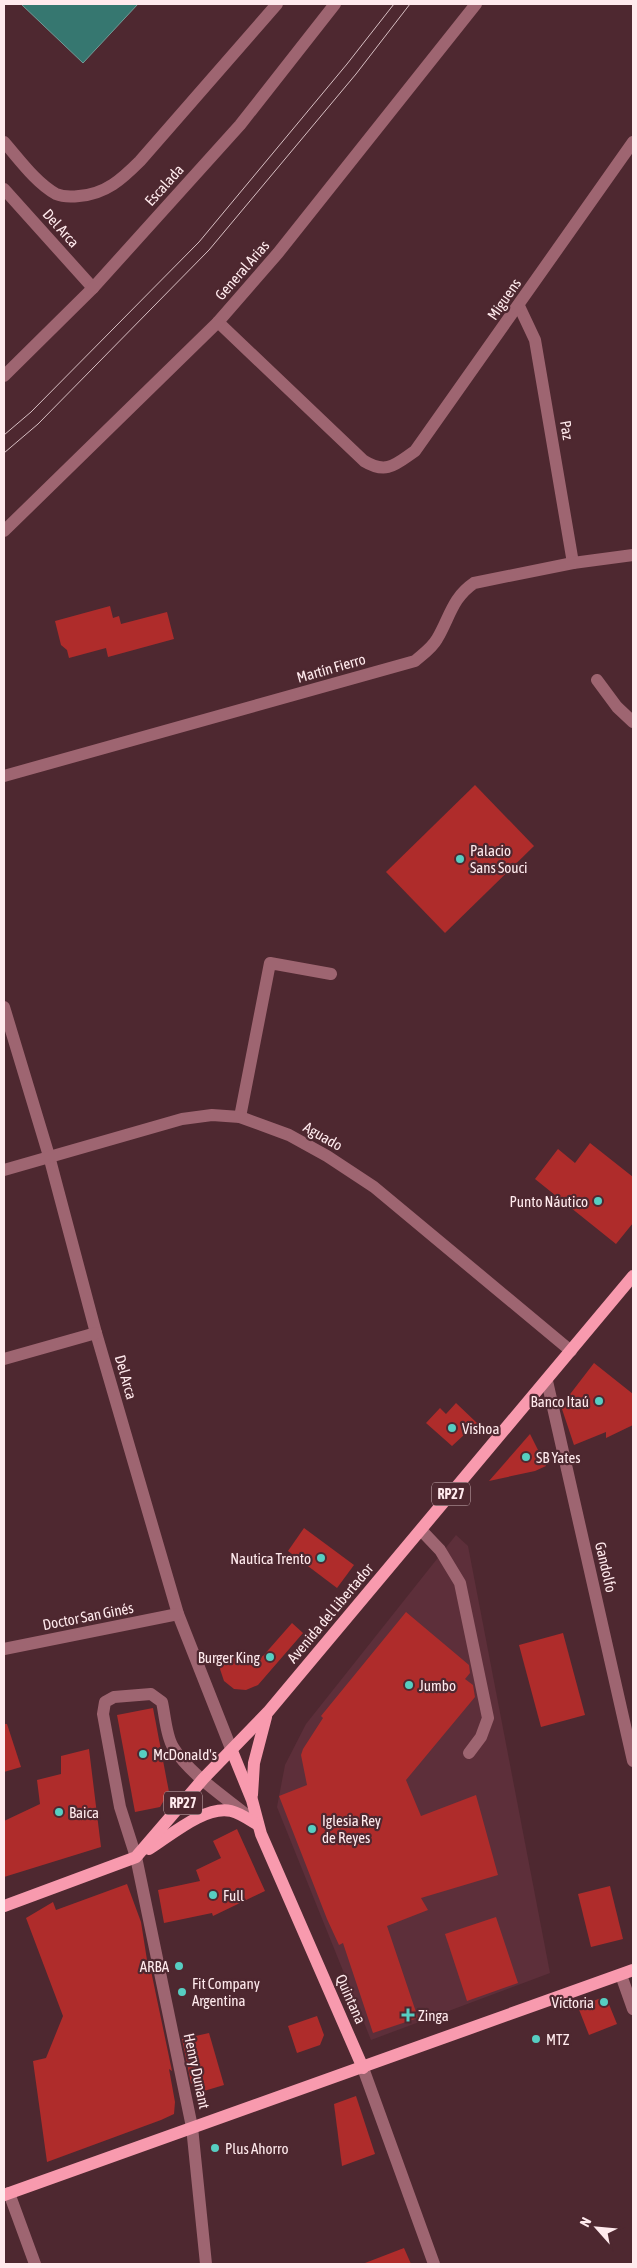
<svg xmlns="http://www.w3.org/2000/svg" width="637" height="2268" font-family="'Asap Condensed',sans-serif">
<rect width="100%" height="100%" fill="#4e2830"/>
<path fill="#5d2f3a" d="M456,1535L468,1546L550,1973L371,2040L277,1807L285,1765L306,1724Z"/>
<path fill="#367770" stroke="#729a96" d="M21,4H138L83,63Z"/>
<g fill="#af2c2b">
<path d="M110,606L113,618L119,616L121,624L167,612L174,639L108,657L106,648L69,658L67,650L61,645L55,621Z"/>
<path d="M475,785L534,846L445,933L386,872Z"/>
<path d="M590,1143L633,1177V1223L616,1244L535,1179L558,1149L575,1163Z"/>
<path d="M594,1363L633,1394V1425L606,1438V1432L574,1445L561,1406Z"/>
<path d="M456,1403L477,1423L452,1446L426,1423L440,1408L446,1414Z"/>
<path d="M530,1434L546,1466L535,1471L489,1481Z"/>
<path d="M304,1528L354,1565L337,1588L288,1551Z"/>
<path d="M406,1612L469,1665L470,1673L465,1679L473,1685L475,1697L406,1780L421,1816L476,1795L498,1875L421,1898L428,1910L387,1926L418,2018L373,2033L343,1943L339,1945L327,1919L279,1796L307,1785L301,1755L303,1749L323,1718L321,1716Z"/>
<path d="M292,1623L303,1633L258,1685L246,1690L234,1689L224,1681L220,1669L222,1658L231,1655L242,1661L263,1656Z"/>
<path d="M563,1633L585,1715L541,1727L519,1645Z"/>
<path d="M153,1708L169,1792L160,1807L135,1812L117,1715Z"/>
<path d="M4,1724H7L21,1767L4,1772Z"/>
<path d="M89,1749L101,1847L4,1877V1821L40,1804L37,1780L61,1774V1756Z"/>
<path d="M237,1829L265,1891L213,1916L212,1913L164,1923L158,1890L200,1881L196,1870L221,1858L213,1841Z"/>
<path d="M127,1884L141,1922L147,1960L150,1966L172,2071L169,2069L175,2102L174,2114L161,2120L47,2162L33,2061L46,2058L63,2016L26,1918L53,1902L56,1910Z"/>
<path d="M610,1886L623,1939L591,1947L578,1894Z"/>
<path d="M496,1917L518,1983L467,2001L445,1934Z"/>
<path d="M601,1998L608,2002L617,2024L589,2035L578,2007Z"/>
<path d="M317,2016L324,2035L320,2045L297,2053L288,2026Z"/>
<path d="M209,2033L224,2085L204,2091L191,2083L182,2039Z"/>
<path d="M356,2096L375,2154L342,2166L334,2104Z"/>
<path d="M404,2248L411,2264H366L365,2263Z"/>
</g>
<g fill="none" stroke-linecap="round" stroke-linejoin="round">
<g stroke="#9e6571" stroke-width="12">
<path d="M4,142C19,159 36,183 56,194C63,197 71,197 79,196C106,194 122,179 140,161L277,4"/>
<path d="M4,189L93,288"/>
<path d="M519,306L535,340L573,563"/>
<path d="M218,322L364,461C387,475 396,464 415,451L633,142"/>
<path d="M4,376L93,288L240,125L335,4"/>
<path d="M4,531L218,322L278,253L476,4"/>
<path d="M597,680L617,707L633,722"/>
<path d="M4,776L415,661C423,654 432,648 437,639C450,617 452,598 474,583L573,563L633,555"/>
<path d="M4,1007L49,1156L96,1333L178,1614L232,1751"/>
<path d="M240,1117L270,963L331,974"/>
<path d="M4,1170L182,1119L212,1115L240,1117L289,1135L327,1156L374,1187L571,1351"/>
<path d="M4,1359L96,1333"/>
<path d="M547,1381L633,1761"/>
<path d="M421,1530L440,1550L460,1583L488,1718L481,1737L469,1753"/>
<path d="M4,1649L178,1614"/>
<path d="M621,1975L633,2009"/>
<path d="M363,2068L434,2264"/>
<path d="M9,2193L35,2264"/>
<path d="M206,2264L192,2127L136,1857L120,1807L103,1714L105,1702L114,1697L151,1694L162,1702C165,1715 166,1736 173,1747C189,1774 225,1797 248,1816"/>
</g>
<g stroke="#f89aae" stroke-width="12">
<path d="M232,1751L252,1800L261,1834L363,2068"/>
<path d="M252,1795L254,1763L266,1717"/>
<path d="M149,1849C170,1836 205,1805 231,1811C240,1813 250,1820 258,1825"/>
<path d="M4,1906L136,1857L203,1779L268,1712L633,1276"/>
<path d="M4,2195L633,1970"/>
</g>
<g stroke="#d7bfc3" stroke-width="1">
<path d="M4,435L31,412L199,242L347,64L394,4"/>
<path d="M4,453L38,424L209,250L356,74L410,4"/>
</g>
</g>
<g fill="#57cec2" stroke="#4e2830" stroke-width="2">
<circle cx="460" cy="859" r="5"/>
<circle cx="598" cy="1201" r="5"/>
<circle cx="599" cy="1401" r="5"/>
<circle cx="452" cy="1428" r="5"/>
<circle cx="526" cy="1457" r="5"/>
<circle cx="321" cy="1558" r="5"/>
<circle cx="270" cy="1657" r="5"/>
<circle cx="409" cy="1685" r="5"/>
<circle cx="143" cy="1754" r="5"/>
<circle cx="59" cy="1812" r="5"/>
<circle cx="312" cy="1829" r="5"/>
<circle cx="213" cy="1895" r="5"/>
<circle cx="179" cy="1966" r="5"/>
<circle cx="182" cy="1992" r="5"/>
<circle cx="604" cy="2002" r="5"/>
<path d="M405.5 2007.5h5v5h5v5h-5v5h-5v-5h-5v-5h5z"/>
<circle cx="536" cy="2039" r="5"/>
<circle cx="215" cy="2148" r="5"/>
</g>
<g text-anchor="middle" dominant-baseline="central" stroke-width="4.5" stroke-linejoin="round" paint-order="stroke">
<g fill="#4e2830" stroke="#cab0b4" stroke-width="1">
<rect x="432" y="1482.5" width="38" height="23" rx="4"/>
<rect x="164" y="1791.5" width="38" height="23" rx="4"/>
</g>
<g font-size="14" font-weight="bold" fill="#ffeaed">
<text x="451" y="1494">RP27</text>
<text x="183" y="1803">RP27</text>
</g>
<g font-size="15" fill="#ffeaed" stroke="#4e2830">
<text transform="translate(164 185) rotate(-48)">Escalada</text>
<text transform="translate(61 228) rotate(48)">Del Arca</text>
<text transform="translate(242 270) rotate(-49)">General Arias</text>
<text transform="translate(504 299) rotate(-55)">Miguens</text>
<text transform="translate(567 430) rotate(80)">Paz</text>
<text transform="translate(331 668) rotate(-16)">Martín Fierro</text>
<text transform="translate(323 1136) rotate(30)">Aguado</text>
<text transform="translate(126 1377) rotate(74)">Del Arca</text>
<text transform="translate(606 1567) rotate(77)">Gandolfo</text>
<text transform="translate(330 1613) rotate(-50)">Avenida del Libertador</text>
<text transform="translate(88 1616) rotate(-11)">Doctor San Ginés</text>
<text transform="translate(351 1999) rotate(66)">Quintana</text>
<text transform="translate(197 2071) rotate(78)">Henry Dunant</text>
</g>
<g font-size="15" fill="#ffeaed" stroke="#4e2830" text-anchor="start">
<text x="470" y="850">Palacio<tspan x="470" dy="17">Sans Souci</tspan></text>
<text x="588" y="1201" text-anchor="end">Punto Náutico</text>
<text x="589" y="1401" text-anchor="end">Banco Itaú</text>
<text x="462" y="1428">Vishoa</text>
<text x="536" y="1457">SB Yates</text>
<text x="311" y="1558" text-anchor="end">Nautica Trento</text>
<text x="260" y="1657" text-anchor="end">Burger King</text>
<text x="419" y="1685">Jumbo</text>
<text x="153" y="1754">McDonald's</text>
<text x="69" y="1812">Baica</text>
<text x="322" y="1820">Iglesia Rey<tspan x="322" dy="17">de Reyes</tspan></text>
<text x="223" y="1895">Full</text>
<text x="169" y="1966" text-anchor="end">ARBA</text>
<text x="192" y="1983">Fit Company<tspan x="192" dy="17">Argentina</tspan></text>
<text x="594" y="2002" text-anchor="end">Victoria</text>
<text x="418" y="2015">Zinga</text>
<text x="546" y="2039">MTZ</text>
<text x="225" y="2148">Plus Ahorro</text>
</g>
</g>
<rect width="637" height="2268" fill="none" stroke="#ffeaed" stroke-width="10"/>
<g transform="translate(597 2228) rotate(297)" stroke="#4e2830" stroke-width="4" paint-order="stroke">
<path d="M0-4L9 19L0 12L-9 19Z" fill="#ffeaed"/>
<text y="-8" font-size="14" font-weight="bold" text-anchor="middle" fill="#ffeaed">N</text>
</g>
</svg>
